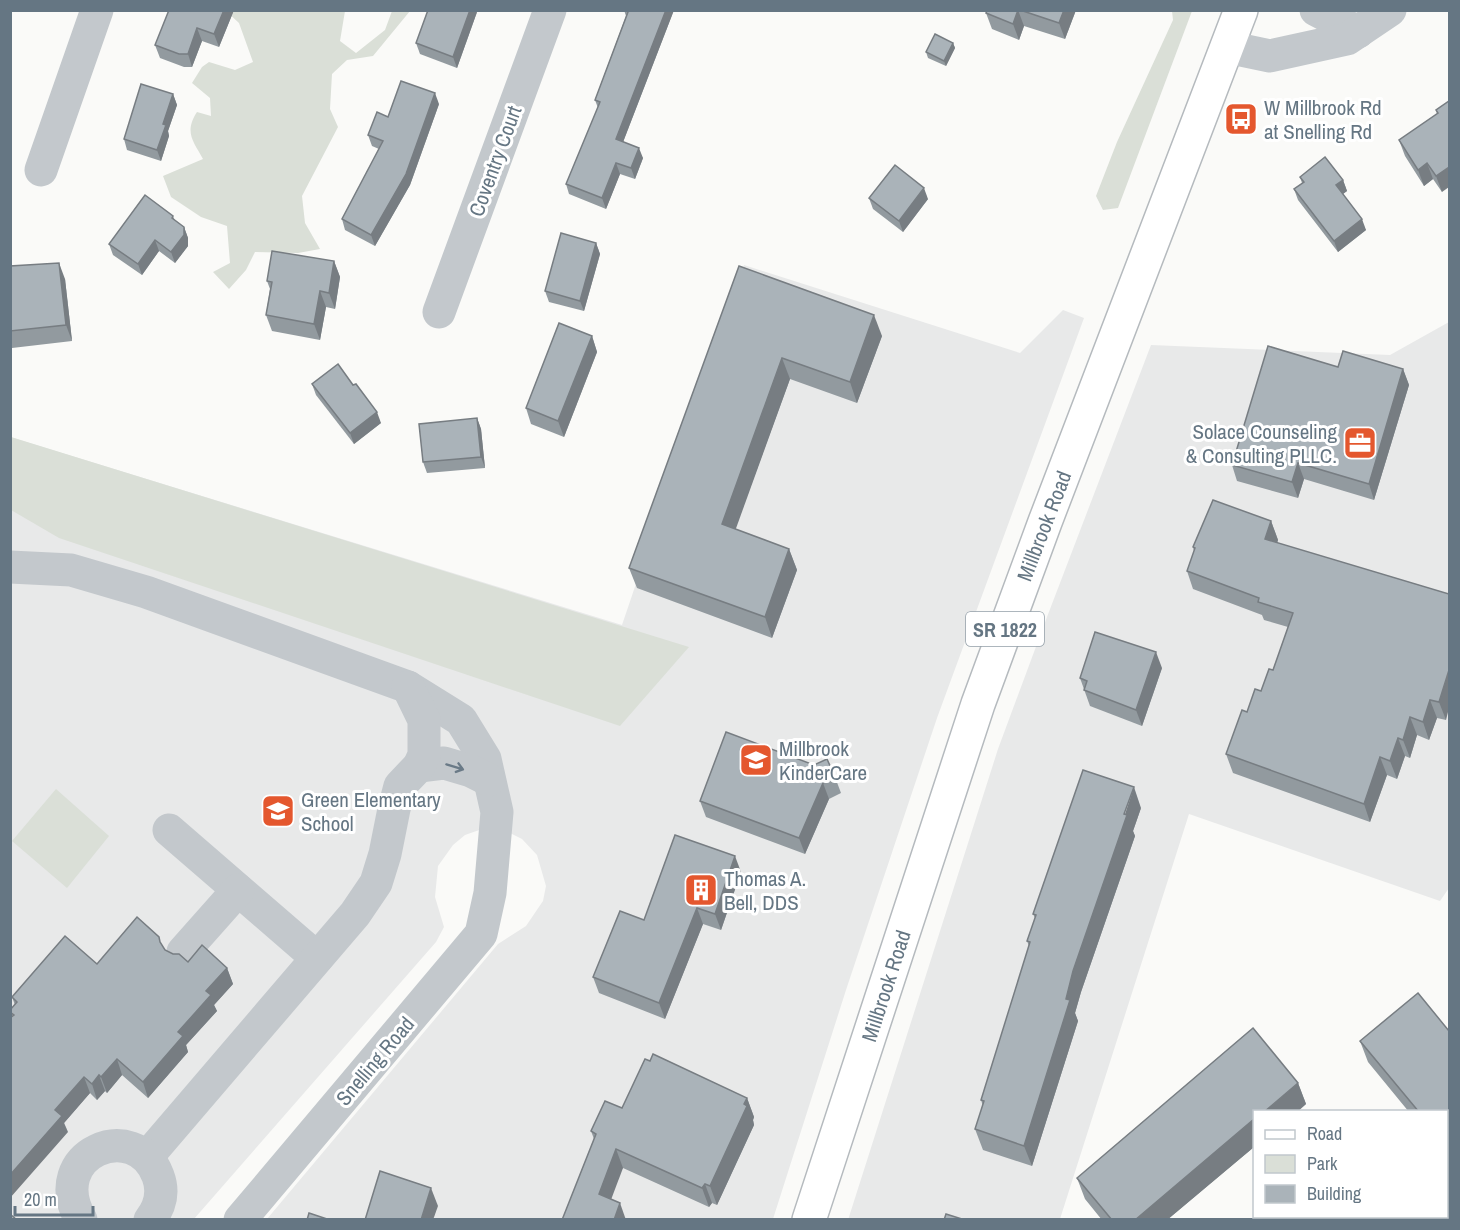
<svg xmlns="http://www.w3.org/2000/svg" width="1460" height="1230" font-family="'Archivo Narrow',sans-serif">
<rect width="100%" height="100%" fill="#fafaf8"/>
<g fill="#e8e9e9">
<path d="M744,265L1020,353L1063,310L1084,318L937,718L846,990L773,1219H267L498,944L526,926L543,901L546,886L537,855L522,839L508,832L485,828L465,835L453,845L438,866L435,897L444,927L436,942L194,1219H11L10,437L622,625Z"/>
<path d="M1449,322V888L1440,901L1189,814L1060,1219L848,1220L998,749L1047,617L1151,345L1390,355Z"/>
</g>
<g fill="#dadfd7">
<path d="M226,11H345L340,41L356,53L385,30L392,11H410L373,56L347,60L332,74L330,109L338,127L302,196L305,223L320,249L298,253L255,252L246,270L229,289L213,272L230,263L227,226L201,217L171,197L163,176L203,159C193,141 184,132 197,112L211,116L210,98L192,83L202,67L209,62L235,70L253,62L239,23Z"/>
<path d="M1172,11H1192L1118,208L1103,210L1096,196L1117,142L1173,20Z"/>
<path d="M11,437L689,647L620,726L59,538L11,510Z"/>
<path d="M56,789L109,836L67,888L12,841Z"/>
</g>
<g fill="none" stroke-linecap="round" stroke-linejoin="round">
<defs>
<path id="major" d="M809,1220L978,704L1045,522L1241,10"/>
</defs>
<use href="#major" stroke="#b5babe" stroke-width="36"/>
<g stroke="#c3c8cc" stroke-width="33">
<path d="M1316,10L1358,32"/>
<path d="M1227,47L1270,56L1347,39L1390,10"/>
<path d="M41,170L97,10"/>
<path d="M439,312L550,10"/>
<path d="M10,567L71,570L146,592L408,687L461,720L485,759L497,812L490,893L481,934L240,1220"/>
<path d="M419,766L444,763L471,771L489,780"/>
<path d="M169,830L317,958"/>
<path d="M183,952L238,890"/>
<path d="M147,1157L355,914L376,883L385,854L394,809L400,786L419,766L424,755V720L408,687"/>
<path d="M81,1220C43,1153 136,1116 158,1176C164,1192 160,1207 150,1220"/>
</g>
<use href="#major" stroke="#fff" stroke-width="33"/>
</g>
<g fill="#929a9f">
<path d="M234,10L219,47L202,41L192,67H184L160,58L155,45Z"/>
<path d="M624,10H674L623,142L643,158L635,179L620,174L606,209L569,194L566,184L598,108L595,100L626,16Z"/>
<path d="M985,10H1076L1065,39L1024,26L1019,40L992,29L986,13L987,11Z"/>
<path d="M477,12L457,68L420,54L416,43Z"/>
<path d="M953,43L955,48L946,66L928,58L926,52Z"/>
<path d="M173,94L177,105L168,131L169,136L161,161L127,150L124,139Z"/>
<path d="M1449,101L1442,192L1433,179L1424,186L1405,156L1399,140L1437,114L1436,110Z"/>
<path d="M439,104L410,185L375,246L345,230L342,219L379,149L372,146L368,135L388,117Z"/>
<path d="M1300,177L1343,180L1347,191L1343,194L1366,230L1338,252L1298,200L1294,189L1302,183Z"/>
<path d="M869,198L928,199L903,232L873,209Z"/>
<path d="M173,216L175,221L184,227L188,238V246L175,263L159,251L142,275L113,255L109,244Z"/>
<path d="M596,243L600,254L584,311L549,302L545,291Z"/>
<path d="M334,261L340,277L335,309L326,307L320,340L272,331L266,315L270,289L267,281Z"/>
<path d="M10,266L65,279L72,341L12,348L10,342Z"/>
<path d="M739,266L882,336L857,403L790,379L735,529L789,549L797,570L772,638L637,588L629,568Z"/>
<path d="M592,336L597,352L564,437L531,424L526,408Z"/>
<path d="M1338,367L1403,369L1409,385L1374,500L1304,479L1298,498L1237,481L1232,465Z"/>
<path d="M312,384L381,423L354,444L316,395Z"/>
<path d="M477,418L481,429L485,468L427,473L423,462Z"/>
<path d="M1271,521L1278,540L1277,543L1449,594L1446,720L1437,718L1429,740L1417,735L1410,758L1405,756L1397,779L1387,775L1370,822L1233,773L1226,754L1247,712L1261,691L1273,670L1288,627L1264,620L1262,615L1193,589L1187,571L1194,551L1193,547Z"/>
<path d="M1162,668L1142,726L1090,706L1080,678Z"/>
<path d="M835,777L841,793L829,799L805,854L706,817L700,801Z"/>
<path d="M1141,808L1133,831L1135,836L1081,992L1075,1013L1078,1021L1032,1166L983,1150L975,1129L983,1106L981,1100L1029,946L1027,941L1035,918L1033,914Z"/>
<path d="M741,872L721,930L703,924L665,1019L599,993L593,977L644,920Z"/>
<path d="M163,947L165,950L188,962L227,968L233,984L214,1005L217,1011L186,1045L188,1052L148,1098L122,1075L107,1093L105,1091L97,1100L90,1093L64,1123L68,1132L11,1017L10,1010L15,1005L12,997L97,964Z"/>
<path d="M1253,1028L1298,1083L1306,1104L1297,1112H1254V1147L1167,1220H1102L1085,1199L1077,1178Z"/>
<path d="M1449,1031V1160L1446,1157V1112H1409L1368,1062L1360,1041Z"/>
<path d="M747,1098L754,1117L753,1120L754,1125L717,1205L712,1203L709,1207L623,1168L562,1220L594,1139L591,1131L622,1108Z"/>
</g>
<g fill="#777d82">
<path d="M224,10H234L219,47L214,34Z"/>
<path d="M470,10H477V12L457,68L453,57Z"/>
<path d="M666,10H674L620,150L616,139Z"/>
<path d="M1018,10L1024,26L1019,40L1013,24Z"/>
<path d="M1064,10H1076L1065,39L1059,23Z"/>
<path d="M197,28L202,41L192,67L188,54Z"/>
<path d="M953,43L955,48L946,66L944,61Z"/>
<path d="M435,93L439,104L410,185L375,246L371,235Z"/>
<path d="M173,94L177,105L168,131L169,136L161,161L157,150L163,124Z"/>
<path d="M639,148L643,158L635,179L631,168Z"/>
<path d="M616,163L620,174L606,209L602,198Z"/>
<path d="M1427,163L1433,179L1424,186L1418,170Z"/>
<path d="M1449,167V187L1442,192L1436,176Z"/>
<path d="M1343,180L1347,191L1340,196L1336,185Z"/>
<path d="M924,188L928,199L903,232L899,221Z"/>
<path d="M1362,219L1366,230L1338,252L1334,241Z"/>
<path d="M184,227L188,238V246L175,263L171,252Z"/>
<path d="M155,240L159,251L142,275L138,264Z"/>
<path d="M596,243L600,254L584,311L580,301Z"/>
<path d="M334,261L340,277L335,309L329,293Z"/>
<path d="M59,263L65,279L72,341L66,325Z"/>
<path d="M320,291L326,307L320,340L314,324Z"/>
<path d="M874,315L882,336L857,403L850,382Z"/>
<path d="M592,336L597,352L564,437L558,421Z"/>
<path d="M782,358L790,379L730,545L722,524Z"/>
<path d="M1403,369L1409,385L1374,500L1369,484Z"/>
<path d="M377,412L381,423L354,444L350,433Z"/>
<path d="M477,418L481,429L485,468L481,457Z"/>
<path d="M1298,463L1304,479L1298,498L1292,482Z"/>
<path d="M1271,521L1278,540L1272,557L1265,539Z"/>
<path d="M789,549L797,570L772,638L765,617Z"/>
<path d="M1156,652L1162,668L1142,726L1136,710Z"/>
<path d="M1449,670V708L1446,720L1439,702Z"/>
<path d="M1430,700L1437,718L1429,740L1423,722Z"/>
<path d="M1410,717L1417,735L1410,758L1403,740Z"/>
<path d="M1398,738L1405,756L1397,779L1390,761Z"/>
<path d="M1380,757L1387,775L1370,822L1364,804Z"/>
<path d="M823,783L829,799L805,854L799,838Z"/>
<path d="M1134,787L1141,808L1133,831L1135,836L1081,992L1075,1013L1078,1021L1032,1166L1024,1146L1073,971Z"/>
<path d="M735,856L741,872L721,930L715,914Z"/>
<path d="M697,908L703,924L665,1019L659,1003Z"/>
<path d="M227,968L233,984L214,1005L217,1011L186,1045L188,1052L148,1098L143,1082L206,991Z"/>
<path d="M117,1059L122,1075L107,1093L101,1077Z"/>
<path d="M99,1075L105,1091L97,1100L92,1084Z"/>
<path d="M84,1077L90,1093L64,1123L68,1132L10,1198V1175L55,1110Z"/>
<path d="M1298,1083L1306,1104L1297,1112H1264Z"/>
<path d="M747,1098L754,1117L753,1120L754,1125L717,1205L710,1186Z"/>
<path d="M1254,1119V1147L1167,1220H1135Z"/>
<path d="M616,1149L623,1168L606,1213L599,1194Z"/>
<path d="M705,1184L712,1203L709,1207L702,1188Z"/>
<path d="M431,1188L438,1206L433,1220H421Z"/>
<path d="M620,1203L626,1220H614Z"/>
</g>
<g fill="#aab3b9" stroke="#777d82" stroke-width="1.5">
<path d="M169,10H224L214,34L197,28L188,54H179L155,45Z"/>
<path d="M428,10H470L453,57L416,43Z"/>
<path d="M625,10H666L616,139L639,148L631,168L616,163L602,198L566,184L600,102L595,100L628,12Z"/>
<path d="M987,10H1018L1013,24L986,13Z"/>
<path d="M1020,10H1064L1059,23Z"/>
<path d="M935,34L953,43L944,61L926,52Z"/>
<path d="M401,81L435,93L406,174L371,235L342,219L383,141L368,135L377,112L388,117Z"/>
<path d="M141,84L173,94L163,124L166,125L157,150L124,139Z"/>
<path d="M1449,101V167L1436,176L1427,163L1418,170L1399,140L1438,113L1436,110Z"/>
<path d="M1325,157L1343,180L1336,185L1362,219L1334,241L1294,189L1304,182L1300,177Z"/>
<path d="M895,165L924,188L899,221L869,198Z"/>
<path d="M145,195L173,216L172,218L184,227V235L171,252L155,240L138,264L109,244Z"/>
<path d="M561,233L596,243L580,301L545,291Z"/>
<path d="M272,251L334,261L329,293L320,291L314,324L266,315L272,282L267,281Z"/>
<path d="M59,263L66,325L10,331V266Z"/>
<path d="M739,266L874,315L850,382L782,358L722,524L789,549L765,617L629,568Z"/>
<path d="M559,323L592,336L558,421L526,408Z"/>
<path d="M1268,346L1338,367L1343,351L1403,369L1369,484L1298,463L1292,482L1232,465Z"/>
<path d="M338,364L353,385L356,384L377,412L350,433L312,384Z"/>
<path d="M477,418L481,457L423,462L419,424Z"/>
<path d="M1213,500L1271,521L1265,539L1449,594V670L1439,702L1430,700L1423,722L1410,717L1403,740L1398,738L1390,761L1380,757L1364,804L1226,754L1242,710L1247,712L1255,689L1261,691L1269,669L1273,670L1293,613L1258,602L1259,598L1187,571L1195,548L1193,547Z"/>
<path d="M1095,632L1156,652L1136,710L1084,690L1087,681L1080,678Z"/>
<path d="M726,732L814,765L827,759L835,777L823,783L799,838L700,801Z"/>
<path d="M1083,770L1134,787L1124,814L1127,815L1073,971L1066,999L1070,1000L1024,1146L975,1129L984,1101L981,1100L1030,942L1027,941L1036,915L1033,914Z"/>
<path d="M675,835L735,856L715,914L697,908L659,1003L593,977L620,911L644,920Z"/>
<path d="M137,917L159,937L160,942L165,950L173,954H179L188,962L202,945L227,968L206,991L211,995L178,1032L183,1036L143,1082L117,1059L101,1077L99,1075L92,1084L84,1077L55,1110L62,1116L10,1175V1018L14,1015L10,1012V1010L17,1002L12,997L65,936L97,964Z"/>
<path d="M1418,993L1449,1031V1149L1446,1145V1112H1419L1360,1041Z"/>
<path d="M1253,1028L1298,1083L1264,1112H1254V1119L1135,1220H1112L1077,1178Z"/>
<path d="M653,1054L747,1098L744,1104L747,1106L710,1186L705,1184L702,1188L616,1149L599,1194L620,1203L614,1220H562L596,1134L591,1131L605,1101L622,1108L645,1059L650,1061Z"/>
<path d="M380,1171L431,1188L421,1220H365Z"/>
<path d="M309,1213L330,1220H307Z"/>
<path d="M10,1214L17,1220H10Z"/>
<path d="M946,1214L965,1220H944Z"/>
</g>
<defs><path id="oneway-shaft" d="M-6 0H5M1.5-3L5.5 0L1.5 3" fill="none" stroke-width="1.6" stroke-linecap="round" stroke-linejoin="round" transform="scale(1.5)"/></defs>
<use stroke="#6a7a87" href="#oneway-shaft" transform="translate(455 767) rotate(17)"/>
<defs>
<symbol id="bus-square" viewBox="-11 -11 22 22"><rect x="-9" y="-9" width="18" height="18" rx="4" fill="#e4572e" stroke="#fff"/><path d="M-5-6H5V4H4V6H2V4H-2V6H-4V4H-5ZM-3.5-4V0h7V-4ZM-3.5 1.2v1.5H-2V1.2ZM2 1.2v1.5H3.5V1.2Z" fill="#fff"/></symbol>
<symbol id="office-square" viewBox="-11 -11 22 22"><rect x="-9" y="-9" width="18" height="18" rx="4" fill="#e4572e" stroke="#fff"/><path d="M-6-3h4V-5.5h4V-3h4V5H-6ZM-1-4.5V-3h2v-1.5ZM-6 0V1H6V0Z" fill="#fff"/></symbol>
<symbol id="school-square" viewBox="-11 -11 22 22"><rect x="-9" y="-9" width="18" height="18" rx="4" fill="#e4572e" stroke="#fff"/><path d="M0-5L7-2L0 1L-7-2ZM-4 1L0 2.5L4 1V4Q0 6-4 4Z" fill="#fff"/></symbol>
<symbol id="building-square" viewBox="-11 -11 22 22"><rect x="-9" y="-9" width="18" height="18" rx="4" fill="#e4572e" stroke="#fff"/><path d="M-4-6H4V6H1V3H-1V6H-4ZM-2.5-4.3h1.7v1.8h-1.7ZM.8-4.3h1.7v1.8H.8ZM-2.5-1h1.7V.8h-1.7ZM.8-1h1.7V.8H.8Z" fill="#fff"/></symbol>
</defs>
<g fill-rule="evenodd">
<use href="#bus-square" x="1222" y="100" width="38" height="38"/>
<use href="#office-square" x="1341" y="424" width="38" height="38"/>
<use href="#school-square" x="737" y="741" width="38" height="38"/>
<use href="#school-square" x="259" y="792" width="38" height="38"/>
<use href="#building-square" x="682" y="871" width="38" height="38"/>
</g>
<g text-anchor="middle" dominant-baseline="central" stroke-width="6" stroke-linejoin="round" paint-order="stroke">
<rect fill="#fff" stroke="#939fa8" stroke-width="1.5" x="966" y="612" width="78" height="34" rx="4.5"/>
<g font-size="20" font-weight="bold" fill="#657683">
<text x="1005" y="629">SR 1822</text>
</g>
<g font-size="21" fill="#657683" stroke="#fff" text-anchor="start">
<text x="1264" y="107">W Millbrook Rd<tspan x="1264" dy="24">at Snelling Rd</tspan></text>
<text x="1337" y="431" text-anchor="end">Solace Counseling<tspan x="1337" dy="24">&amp; Consulting PLLC.</tspan></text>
<text x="779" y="748">Millbrook<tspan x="779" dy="24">KinderCare</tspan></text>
<text x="301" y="799">Green Elementary<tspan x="301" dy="24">School</tspan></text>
<text x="724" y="878">Thomas A.<tspan x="724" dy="24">Bell, DDS</tspan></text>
</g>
<g font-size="21" fill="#657683" stroke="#fff">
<text transform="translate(495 161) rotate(-70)">Coventry Court</text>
<text transform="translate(1044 526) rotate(-69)">Millbrook Road</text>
<text transform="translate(886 986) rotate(-72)">Millbrook Road</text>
<text transform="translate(375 1061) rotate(-50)">Snelling Road</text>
</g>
</g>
<rect width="1460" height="1230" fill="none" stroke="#657683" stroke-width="24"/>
<rect x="1253" y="1110" width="195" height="108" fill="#ffffff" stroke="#c1c8cd" stroke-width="1.5"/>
<rect x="1265" y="1130" width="30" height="9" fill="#ffffff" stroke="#c1c8cd" stroke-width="1.5"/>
<text x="1307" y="1140" font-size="18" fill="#657683">Road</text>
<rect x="1265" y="1155" width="30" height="18" fill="#dadfd7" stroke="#c1c8cd" stroke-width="1.5"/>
<text x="1307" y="1170" font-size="18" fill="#657683">Park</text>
<rect x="1265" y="1185" width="30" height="18" fill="#aab3b9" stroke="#c1c8cd" stroke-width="1.5"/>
<text x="1307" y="1200" font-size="18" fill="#657683">Building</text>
<path d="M15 1206v9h78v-9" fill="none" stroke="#657683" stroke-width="3"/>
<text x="24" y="1206" font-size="18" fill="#657683" stroke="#ffffff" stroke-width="4.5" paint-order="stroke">20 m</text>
</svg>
